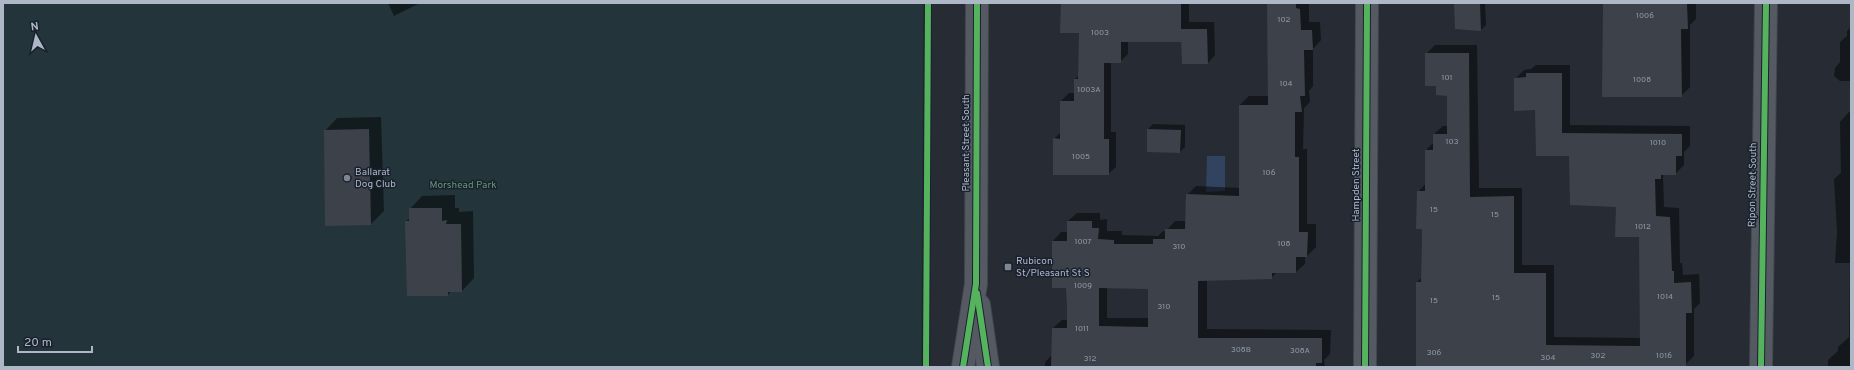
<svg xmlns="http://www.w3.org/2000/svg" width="1854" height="370" font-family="Overpass,sans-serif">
<rect width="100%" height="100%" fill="#262b34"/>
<path fill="#23353a" d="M3,3H923L921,367H3Z"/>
<path fill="#31435e" d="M1207,156H1225V191L1206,192Z"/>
<g fill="#0007" fill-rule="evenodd">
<path d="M388,3H420L394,16Z"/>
<path d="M1062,3H1189V22H1214L1215,55L1208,63L1183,40L1181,41H1128V54L1120,62H1111V132H1116V167L1108,174L1054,139L1061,132V101L1069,93H1075V79L1079,75L1080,32Z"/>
<path d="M1268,3H1309V22H1320L1321,40L1313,49V86L1309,91L1310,102L1304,108L1303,149H1307V224H1316V247L1307,256H1305V264L1296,272H1277L1271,278L1207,280V329L1331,330L1330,354L1324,360L1325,367H1045V362L1052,355L1053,328L1062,320H1067V287L1053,241L1061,232H1068V221L1077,213H1100V220L1107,219V231H1122V235L1158,236L1163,231H1166L1175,221H1186L1187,195L1196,186L1240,188V105L1249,96H1269ZM1107,287L1149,288V318H1107Z"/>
<path d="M1455,3H1485L1486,25L1481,30L1456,28Z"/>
<path d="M1604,3H1696V19L1690,25V87L1681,96Z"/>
<path d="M1851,27V81H1840L1834,76L1835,68L1840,62V42L1847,36V31Z"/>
<path d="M1435,45H1477L1479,188H1522V265H1554V337L1641,338L1640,236L1617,206L1570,155L1515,79L1524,70L1531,69L1536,65H1570V125L1690,126V146L1684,152V165L1675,174H1665L1663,176L1664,207L1679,208L1680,263H1682L1683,275L1699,274L1700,303L1694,309V356L1686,364V367H1417V282L1423,277V228L1418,192L1426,183V150L1434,142V134L1443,126H1448V95L1437,85L1426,54Z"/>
<path d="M1849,112H1851V367H1828V360L1838,351V347L1849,337L1850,263H1835L1837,232L1834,179L1841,173L1840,122Z"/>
<path d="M381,117L384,211L371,224L326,225L325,131L337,118Z"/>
<path d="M1153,124L1185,125V147L1180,152L1148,129Z"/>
<path d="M455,195V208H459V212L473,211L474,278L462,291H451L448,295L406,221L410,218V209L422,196Z"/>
</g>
<g fill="#3d424a" fill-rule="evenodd">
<path d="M1061,3H1181V29H1207L1208,64H1182L1181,38V42H1121V63H1104V139H1109V175H1053V138L1060,139V101H1074V79H1078L1079,33H1060Z"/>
<path d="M1267,3H1296V8L1300,9L1301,30H1312L1313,50H1304L1305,96H1300L1302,112H1295V157H1299V232H1308L1307,257H1296V273H1272V279L1198,281V338H1322V363H1316V367H1051L1052,328H1067V308L1066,288H1052V241H1067V221H1092V228H1099L1098,239L1114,240V244H1153V239H1165V229H1185L1186,194L1239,196V105H1268ZM1099,288L1148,289V327L1099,326Z"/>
<path d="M1454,3H1480L1481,31L1455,29Z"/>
<path d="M1603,3H1687L1688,29H1681L1682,97H1602Z"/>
<path d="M1425,53H1469L1470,197L1514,196V273H1546V345L1640,346L1639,237H1615L1616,207L1570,205L1569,156H1536L1535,110L1514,111V78L1526,77V73H1562V133L1682,134V156H1676V175H1661V179H1655L1656,216L1670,217L1672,271H1674V283L1691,282L1692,313H1686V366L1416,367V282H1421L1422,240V229H1416L1417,191H1425V150H1433V134H1447V96L1436,95V86H1425Z"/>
<path d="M369,129L371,225L325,226L324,130Z"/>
<path d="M1147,129L1181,130L1180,153L1147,152Z"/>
<path d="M409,208H442V221L447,220L446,224H461L462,292H448V296H407L405,221H409Z"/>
</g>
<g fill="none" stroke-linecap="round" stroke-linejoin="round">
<defs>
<g id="minor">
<path d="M979,305L988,367"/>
<path d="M963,367L976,284L977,3"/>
<path d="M1365,367L1367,3"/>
<path d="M1761,367L1766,3"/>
</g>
</defs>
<use href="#minor" stroke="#42464d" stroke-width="24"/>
<use href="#minor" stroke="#555a62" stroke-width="22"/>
<defs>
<g id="cycleway">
<path d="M977,293L988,367"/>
<path d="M926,367L928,3"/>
<path d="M963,367L976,284L977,3"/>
<path d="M1365,367L1367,3"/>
<path d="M1761,367L1766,3"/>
</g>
</defs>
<use href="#cycleway" stroke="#19212f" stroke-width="8"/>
<use href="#cycleway" stroke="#56b35d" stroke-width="6"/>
</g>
<g fill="#7e8693" stroke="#19212f" stroke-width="1.5">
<circle cx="347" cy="178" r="4"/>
<rect x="1004" y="263" width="8" height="8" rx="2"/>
</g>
<g text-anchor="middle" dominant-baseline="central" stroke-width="3" stroke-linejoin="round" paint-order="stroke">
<g font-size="8" fill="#929aa7">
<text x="1645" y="16">1006</text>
<text x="1284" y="20">102</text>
<text x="1100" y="33">1003</text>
<text x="1447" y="78">101</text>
<text x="1642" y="80">1008</text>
<text x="1286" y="84">104</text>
<text x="1089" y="90">1003A</text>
<text x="1452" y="142">103</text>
<text x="1658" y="143">1010</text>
<text x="1081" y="157">1005</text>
<text x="1269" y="173">106</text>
<text x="1434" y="210">15</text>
<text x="1495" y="215">15</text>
<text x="1643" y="227">1012</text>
<text x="1083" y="242">1007</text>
<text x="1284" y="244">108</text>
<text x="1179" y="247">310</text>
<text x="1083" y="286">1009</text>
<text x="1665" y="297">1014</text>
<text x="1496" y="298">15</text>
<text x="1434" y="301">15</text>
<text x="1164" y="307">310</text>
<text x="1082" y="329">1011</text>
<text x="1241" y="350">308B</text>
<text x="1300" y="351">308A</text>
<text x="1434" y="353">306</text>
<text x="1598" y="356">302</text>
<text x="1664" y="356">1016</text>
<text x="1548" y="358">304</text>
<text x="1090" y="359">312</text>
</g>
<g font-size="10" fill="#aeb7c6" stroke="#19212f">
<text transform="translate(966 143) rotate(-90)">Pleasant Street South</text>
<text transform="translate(1356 185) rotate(-90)">Hampden Street</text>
<text transform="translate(1753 185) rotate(-89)">Ripon Street South</text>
</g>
<g font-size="10" fill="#aeb7c6" stroke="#19212f" text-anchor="start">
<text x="355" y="172">Ballarat<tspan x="355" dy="12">Dog Club</tspan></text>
<text x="1016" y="261">Rubicon<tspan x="1016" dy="12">St/Pleasant St S</tspan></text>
</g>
<g font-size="10" fill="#649872" stroke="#19212f">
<text x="463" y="185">Morshead Park</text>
</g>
</g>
<rect width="1854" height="370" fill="none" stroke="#aeb7c6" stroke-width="8"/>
<g transform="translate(36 36) rotate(352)" stroke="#19212f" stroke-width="3" paint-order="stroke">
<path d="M0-3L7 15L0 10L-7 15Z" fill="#aeb7c6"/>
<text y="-6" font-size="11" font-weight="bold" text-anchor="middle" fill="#aeb7c6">N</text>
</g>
<path d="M18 346v6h74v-6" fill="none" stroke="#aeb7c6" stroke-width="2"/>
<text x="24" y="346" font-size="12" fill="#aeb7c6" stroke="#19212f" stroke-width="3" paint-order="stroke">20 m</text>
</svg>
